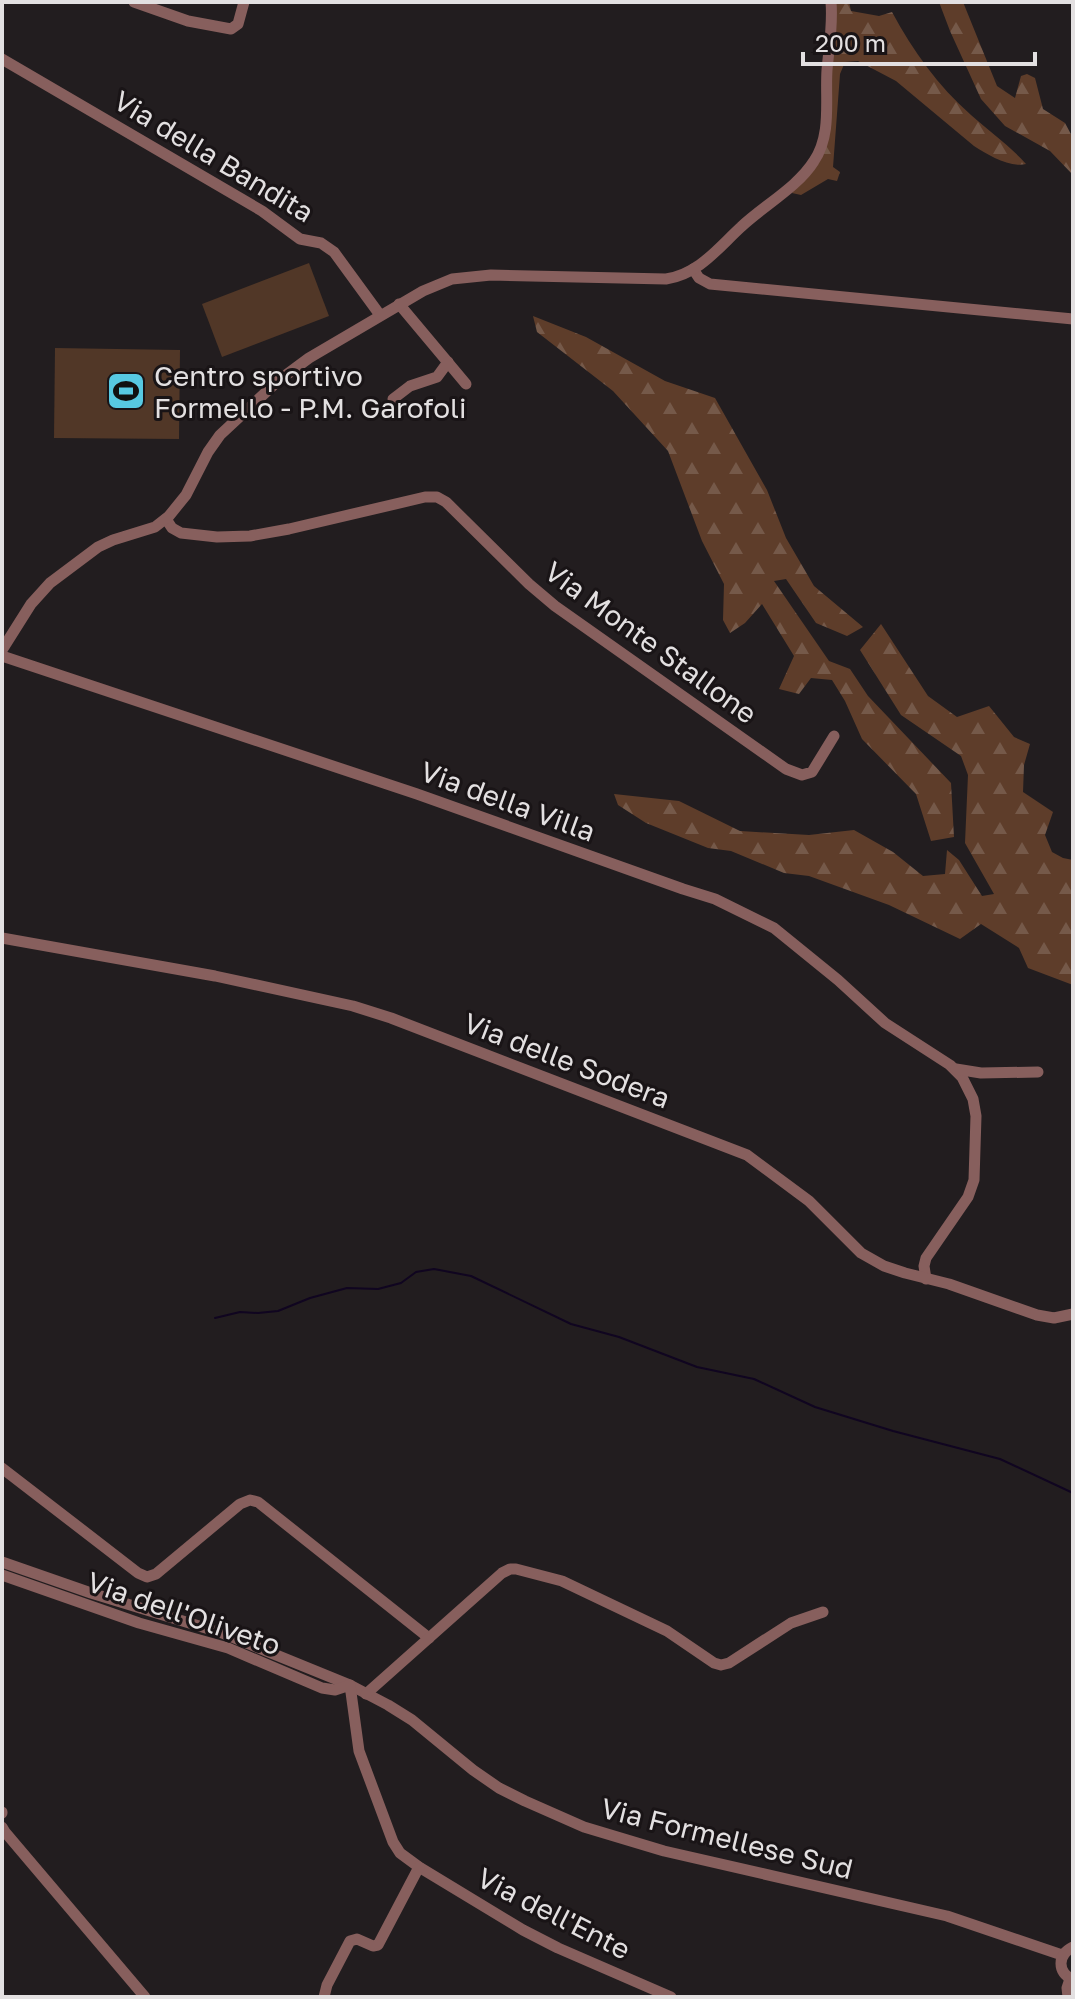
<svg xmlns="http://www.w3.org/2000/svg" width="1075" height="1999" font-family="'Golos Text',sans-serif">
<defs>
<pattern id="forest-firs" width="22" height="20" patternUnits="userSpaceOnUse" patternTransform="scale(2)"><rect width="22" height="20" fill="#5e3d2a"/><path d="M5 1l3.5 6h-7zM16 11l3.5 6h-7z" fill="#755949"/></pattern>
</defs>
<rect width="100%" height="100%" fill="#221d1f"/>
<g fill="#513727">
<path d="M309,263L329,316L222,357L202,304Z"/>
<path d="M55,348L180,350L179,439L54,438Z"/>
</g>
<g fill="url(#forest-firs)">
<path d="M834,2H849L851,11L879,16L892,12C913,51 938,86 971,115C989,131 1010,146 1026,164C1010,168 988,155 974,146L896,81L858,61L845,62L840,74L833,167L840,172L837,181L828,179L801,195L792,193L822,151Z"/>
<path d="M939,2H963L997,86L1015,98L1021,76L1027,74L1035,78L1043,109L1065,123L1073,138V175L1050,151L1005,126L981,99L950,31Z"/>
<path d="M533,316L586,337L665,381L715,398L767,490L786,538L814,586L863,627L847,636L816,623L786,579L774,581L829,661L850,669L868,696L951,783L954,837L931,841L916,794L862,739L845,701L832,680L811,678L799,694L779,689L794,656L762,604L745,623L730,633L723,620L724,584L702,541L668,451L613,391L537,332Z"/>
<path d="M881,624L928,696L957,717L989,706L1014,737L1030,744L1024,765L1023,792L1053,812L1045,835L1052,852L1063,858L1073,860V985L1028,968L1019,948L981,924L960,939L889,905L809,876L784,873L731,851L708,848L646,823L618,805L614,794L679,801L740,831L809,835L854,830L893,852L923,876L945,874L947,850L959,860L982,896L994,894L965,843L968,775L961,756L901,715L860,650Z"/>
</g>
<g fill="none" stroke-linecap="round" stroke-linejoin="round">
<path stroke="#100520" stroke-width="2" d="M215,1318L240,1312L258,1313L278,1311L310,1298L347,1288L378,1289L401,1283L416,1272L434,1269L471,1276L571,1324L619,1337L697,1367L754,1379L815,1407L893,1431L1000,1459L1073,1493"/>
<g stroke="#875f5d" stroke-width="11">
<path d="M134,2L188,21L231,29L238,24L244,2"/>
<path d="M2,59L262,211L300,239L321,243L334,252L380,315"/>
<path d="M693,269L699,278L710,284L1073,319"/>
<path d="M399,304L466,384"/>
<path d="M393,399L410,386L437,377L448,362"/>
<path d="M166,519L172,528L181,533L217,537L250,536L289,529L425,497H437L446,502L529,584L555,606L786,769L802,775L812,772L834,736"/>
<path d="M2,650L31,604L50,583L98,547L113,540L155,527L169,516L186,495L208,452L220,435L278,381L309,358L423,291L452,279L491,275L666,279C699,274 718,248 741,227C763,206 798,187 814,161C832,134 825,100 827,70C829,47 833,25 831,2"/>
<path d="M2,656L417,794L683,889L715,899L774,928L838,980L885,1023L950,1065L962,1077L973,1099L976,1116L974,1180L968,1197L926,1258L924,1266L926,1279"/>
<path d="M2,938L215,976L353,1006L391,1018L747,1155L809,1201L861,1253L884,1266L905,1273L949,1284L1037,1315L1054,1318L1073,1314"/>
<path d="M956,1069L981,1073L1038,1072"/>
<path d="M2,1468L138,1573L147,1577L156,1574L240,1504L250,1500L258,1502L429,1638"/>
<path d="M2,1562L91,1593L222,1633L350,1685L388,1705L412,1720L473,1770L499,1788L525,1801L584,1827L664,1851L947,1916L1062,1955"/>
<path d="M2,1575L139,1623L228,1648L322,1688L335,1690L350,1685L359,1751L393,1842L400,1853L419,1867L523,1930L558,1948L671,1997"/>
<path d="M366,1694L502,1573L510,1569H516L562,1581L667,1631L714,1663L721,1665L729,1663L791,1623L823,1612"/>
<path d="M2,1812V1813"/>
<path d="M2,1827L5,1832L145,1997"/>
<path d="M1073,1947C1057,1955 1057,1972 1073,1980"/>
<path d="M324,1997L327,1985L350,1941L357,1939L373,1946L378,1945L419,1867"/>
<path d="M1068,1997L1067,1988L1070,1979"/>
</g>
</g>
<defs>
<symbol id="stadium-square" viewBox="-11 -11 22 22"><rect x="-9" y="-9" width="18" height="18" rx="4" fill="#57c9e2" stroke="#191416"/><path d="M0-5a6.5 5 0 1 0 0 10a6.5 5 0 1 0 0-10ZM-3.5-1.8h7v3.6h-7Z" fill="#111"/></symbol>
</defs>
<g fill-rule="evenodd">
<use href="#stadium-square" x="104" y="369" width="44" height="44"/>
</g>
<g text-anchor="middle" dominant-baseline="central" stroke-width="6" stroke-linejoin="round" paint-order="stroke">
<g font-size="28" fill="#e3e0e1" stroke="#191416">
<text transform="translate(214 156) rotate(31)">Via della Bandita</text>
<text transform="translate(651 642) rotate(36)">Via Monte Stallone</text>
<text transform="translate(508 801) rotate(20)">Via della Villa</text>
<text transform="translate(567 1060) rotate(21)">Via delle Sodera</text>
<text transform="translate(184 1613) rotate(19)">Via dell'Oliveto</text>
<text transform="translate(727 1838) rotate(14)">Via Formellese Sud</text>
<text transform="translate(554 1913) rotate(27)">Via dell'Ente</text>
</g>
<g font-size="28" fill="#e3e0e1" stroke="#191416" text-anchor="start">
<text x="154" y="375">Centro sportivo<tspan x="154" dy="32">Formello - P.M. Garofoli</tspan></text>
</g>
</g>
<rect width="1075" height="1999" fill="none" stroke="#e3e0e1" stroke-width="8"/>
<path d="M803 52v12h232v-12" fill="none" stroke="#e3e0e1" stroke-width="4"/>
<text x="815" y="52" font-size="24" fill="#e3e0e1" stroke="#191416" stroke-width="6" paint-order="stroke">200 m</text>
</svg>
